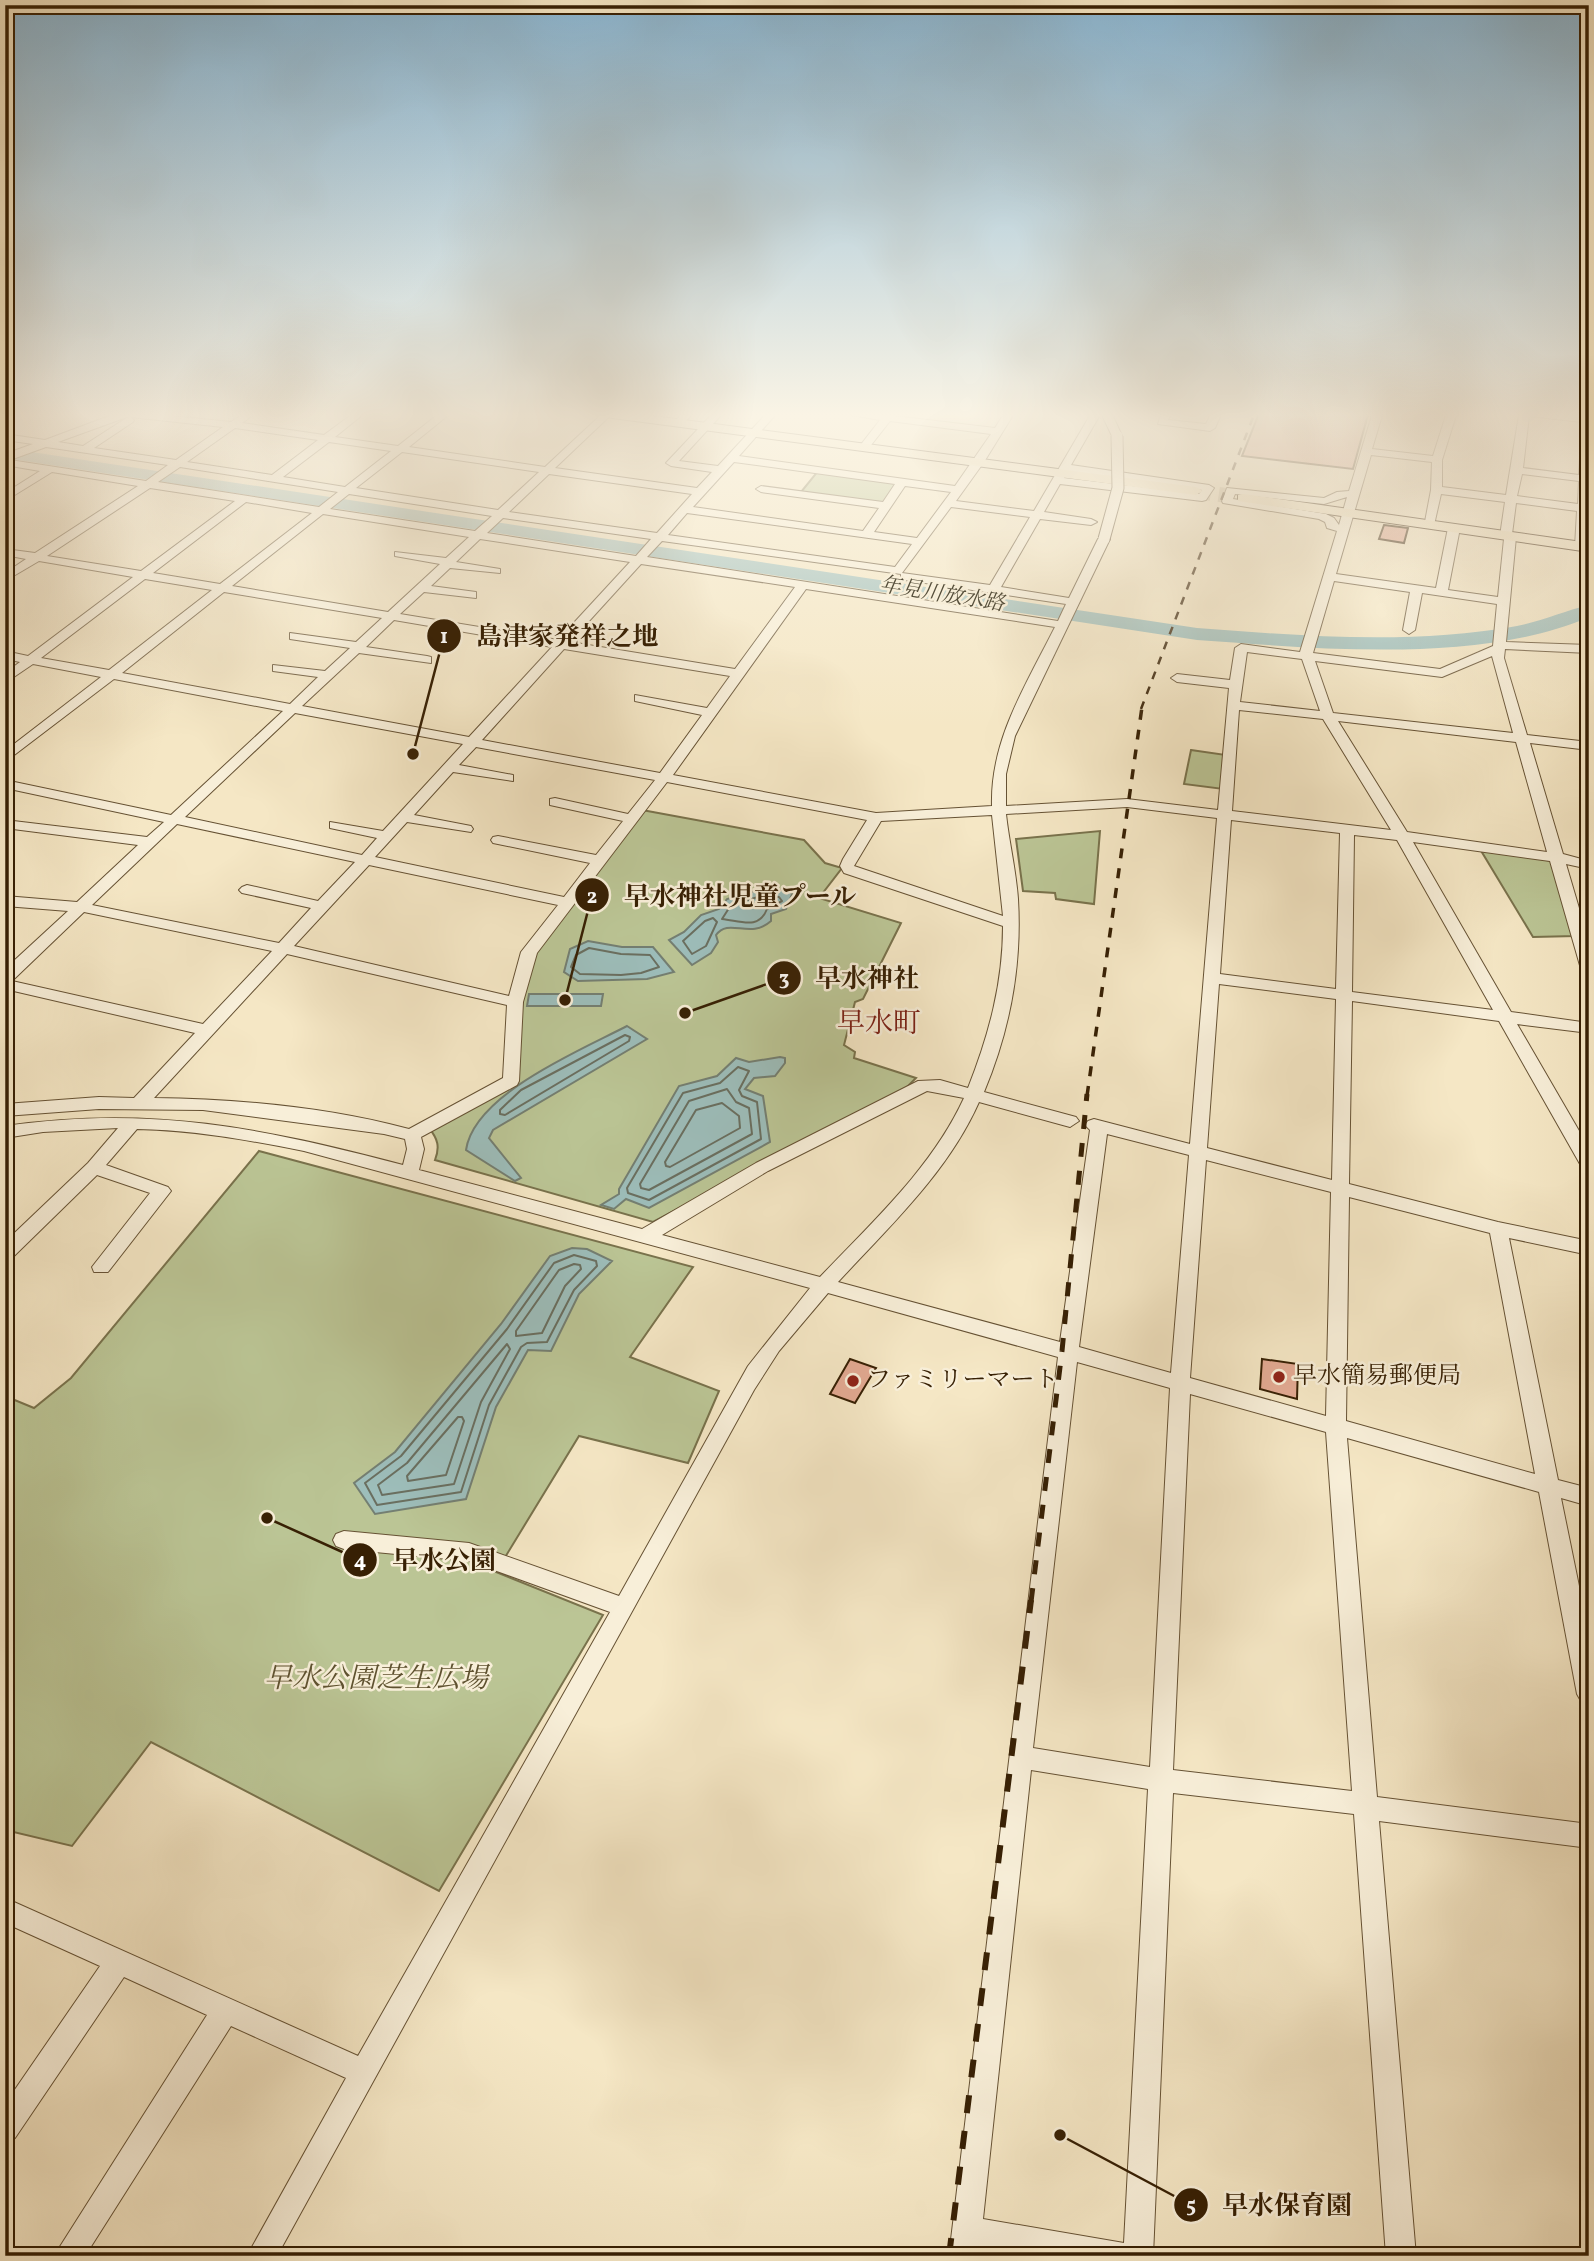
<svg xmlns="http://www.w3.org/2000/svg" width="1594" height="2261" font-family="Vollkorn,'Noto Serif JP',serif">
<rect width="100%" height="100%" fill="#f5e7c5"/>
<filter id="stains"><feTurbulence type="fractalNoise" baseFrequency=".00286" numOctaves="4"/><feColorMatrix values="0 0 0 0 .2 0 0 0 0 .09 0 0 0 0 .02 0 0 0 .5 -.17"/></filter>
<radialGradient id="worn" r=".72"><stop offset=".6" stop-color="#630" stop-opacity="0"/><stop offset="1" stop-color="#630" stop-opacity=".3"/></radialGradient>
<g fill="#bbc595" stroke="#79724c" stroke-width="2">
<path d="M818,471L898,482L882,504L801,492Z"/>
<path d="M1191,750L1226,755L1223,789L1184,784Z"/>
<path d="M642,810L804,840L825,863L842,868L819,898L901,923L863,999L855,1002L844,1045L855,1052L854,1058L916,1078L905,1089L653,1222L435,1160C440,1147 438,1139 429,1128L508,1086L516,1023L532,953Z"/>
<path d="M1100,831L1094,904L1056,899L1055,893L1023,891L1016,839Z"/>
<path d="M1480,849L1552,861L1575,936L1533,937Z"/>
<path d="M259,1151L693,1267L630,1357L719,1391L688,1463L579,1436L496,1572L603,1615L439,1891L151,1742L72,1846L5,1830V1396L34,1408L71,1378Z"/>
</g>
<g fill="#9dbebb" stroke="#747f72" stroke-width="2">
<path d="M758,890H788L792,894L786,909L771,914V921C750,940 729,917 716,935L718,942L711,953L692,965L669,940L684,932L701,915L719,909L727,899Z"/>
<path d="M588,941L622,947H653L674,972L647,979L578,981L564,972L570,949Z"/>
<path d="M529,994H603L601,1006H527Z"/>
<path d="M627,1026L647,1039L493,1130L489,1138L521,1178L515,1181L466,1150C474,1094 581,1050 627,1026Z"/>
<path d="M780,1057L785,1058V1063L775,1076L754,1078L745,1089L763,1096L770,1142L649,1208L626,1199L614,1209L601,1205L619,1194V1189L679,1086L717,1076L736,1058L749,1062Z"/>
<path d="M572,1248L587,1249L612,1261L579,1294L551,1351L528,1350L496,1407L466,1499L375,1514L354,1483L395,1452L501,1324L550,1256Z"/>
</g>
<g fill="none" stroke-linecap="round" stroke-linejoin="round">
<g stroke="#6a6f60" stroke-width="2">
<path d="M758,897H779L782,901L767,909C759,930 741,921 722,919L731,905Z"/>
<path d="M713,918L717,922L706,946L692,954L683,941L705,921Z"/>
<path d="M589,948L621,954L650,955L659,967L641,973L621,975L580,974L571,967L576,955Z"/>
<path d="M625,1035L630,1037L629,1041L505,1115L500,1114V1110L521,1090Z"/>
<path d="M738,1067L749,1071L739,1090L742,1096L757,1102L761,1139L649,1200L628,1193L627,1188L683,1093L720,1083Z"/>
<path d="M727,1089L736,1102L749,1108L752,1134L649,1190L641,1188L640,1184L689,1101Z"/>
<path d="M722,1103L739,1116L740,1128L670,1167L666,1166L665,1162L696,1110Z"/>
<path d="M574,1255L596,1261L597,1266L574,1290L547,1342L527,1343L521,1347L489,1405L461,1492L377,1505L365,1483L401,1456L507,1329L554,1263Z"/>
<path d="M574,1264L580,1265L581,1269L565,1286L542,1333L516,1336V1331L559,1270Z"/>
<path d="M507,1344L510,1349L481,1402L454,1484L382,1495L378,1485L407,1463Z"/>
<path d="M458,1417H462L464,1421L446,1475L408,1481L407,1476Z"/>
</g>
<path fill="#9dbebb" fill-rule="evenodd" d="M5,448L1197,628C1304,636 1411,645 1517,626C1542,621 1564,611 1589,605V617C1478,665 1315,648 1197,640L5,458Z"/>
</g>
<g fill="#e3aa93" stroke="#372004" stroke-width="2">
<path d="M1260,411H1369L1353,469L1242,456Z"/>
<path d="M1384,525L1408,528L1404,543L1379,539Z"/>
<path d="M850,1359L876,1368L855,1403L830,1394Z"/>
<path d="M1262,1359L1298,1364L1297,1399L1260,1389Z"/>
</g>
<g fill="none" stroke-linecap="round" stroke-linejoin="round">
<path stroke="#cfbf9e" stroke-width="15" stroke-dasharray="15 8" stroke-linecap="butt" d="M1196,491L1243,498"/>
<defs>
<g id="minor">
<path d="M104,412H133L231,422L246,412H257L242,423L324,435L355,412H366L335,437L398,446L441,412H452L409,447L545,467L604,412H614L555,468L697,488L712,472L671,466L666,463L714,412H724L679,461L718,466L768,412H778L739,456L955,486L991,434L890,421L868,449L864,450L859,447L880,420L835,412L885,415L887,412H897L894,416L995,428L1005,412H1015L984,462L956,501L1034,511L1092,412H1111L1122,436L1121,438H1113L1101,413L1071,465L1209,485L1214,488L1206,500L1202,501L1060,484L1044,512L1091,519L1097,522L1091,525L1040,519L1001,587L1069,598L1098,539L1104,536L1110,539L1015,736L1006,774V806L1127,799L1218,810L1229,688L1177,682L1171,678L1177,674L1230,680L1235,648L1241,644L1300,652L1337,531L1327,528L1325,522L1319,519L1223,503L1222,501L1227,488L1324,498L1337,492L1349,491L1373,412H1383L1372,449L1433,456L1447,412H1457L1442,460V487L1506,495L1519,415L1510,412L1583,416V412H1589L1587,547L1581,550L1575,547L1577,511L1516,503L1512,534L1516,537L1506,642L1589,645V653L1505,649L1504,658L1527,735L1589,742V750L1530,743L1563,854L1589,861V869L1566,864L1589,942V974L1581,969L1550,861L1413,842L1511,1012L1589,1023V1033L1517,1024L1589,1148V1170L1580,1164L1499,1021L1352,1001L1349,1184L1498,1222L1589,1241V1255L1509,1238L1558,1480L1589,1488V1506L1561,1498L1589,1635V1704L1581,1701L1577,1694L1539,1492L1347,1438L1377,1797L1589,1824V1848L1379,1821L1416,2256H1386L1354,1814L1173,1793L1153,2256H1030L979,2248V2256H949L1058,1357L828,1293L779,1351L754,1390L277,2256H247L346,2078L231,2026L85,2256H54L207,2015L124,1977L15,2138L5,2142V2104L100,1966L5,1923V1898L358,2056L610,1612L469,1561L344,1549L336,1546L333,1540L336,1534L344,1531L469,1543L619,1596L748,1366L810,1288L304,1151C249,1140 193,1130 137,1129L106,1165L168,1187L171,1191L108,1272H94L92,1267L150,1193L97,1175L12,1258L5,1260V1242L88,1163L118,1128L43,1132L5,1138V1126C152,1105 262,1128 403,1165L407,1149L405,1139L384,1134L203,1110L99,1109L5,1116V1104L99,1097L134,1098L195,1033L5,989V969L68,911L5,906V896L77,902L138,845L5,828V820L147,837L164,822L5,788V780L171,815L283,711L114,679L5,762V751L101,677L33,664L5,683V673L20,662L5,659V651L28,656L133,577L39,561L5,581V573L26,559L5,555V549L35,553L138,486L52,472L5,501V493L40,471L5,465V454L33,444L5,440V434L45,440L112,415ZM1529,416L1582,422L1579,475L1523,468ZM127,417H128L83,446L58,442ZM130,417L223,427L176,460L94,448L133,422L134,420ZM235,428L318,440L272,475L187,462ZM329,442L391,451L345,487L283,477ZM46,447L168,465L146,481L10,460ZM402,452L539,472L498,510L356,488ZM1371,455L1432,462L1431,490L1424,527L1434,525L1441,494L1505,502L1500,536L1504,539L1498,597L1448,590L1460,528L1454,525L1448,528L1436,588L1336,574ZM734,462L895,484L883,502L761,486L756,489L761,492L879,508L863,531L693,507ZM180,467L338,492L319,507L158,482ZM1068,471L1075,473L1202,490L1199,494L1064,478ZM549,474L692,494L657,533L509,512ZM1522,474L1579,481L1578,504L1517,496ZM905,486L951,492L917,538L874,532ZM150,488L235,501L141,571L47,556ZM349,494L492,516L475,531L330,509ZM1235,494L1324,504L1347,497L1339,525L1334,518L1326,514L1233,499ZM246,502L312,513L220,584L153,573ZM951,507L1030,517L990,585L902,573ZM687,513L912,544L895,567L668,535ZM323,514L469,537L446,558L395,552V556L440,564L388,612L232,586ZM503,518L651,539L636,556L487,533ZM480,539L630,562L558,640L400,614L424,592L476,598V592L431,586L450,568L500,573V569L456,562ZM662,541L901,574V578L905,580L1066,604L1058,621L647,557ZM641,564L795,587L735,669L570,642ZM145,579L212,590L109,670L41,658ZM1334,581L1410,592L1403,630L1409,634L1415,630L1422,593L1497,604L1493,646L1440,669L1313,653ZM806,589L1055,627C1026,685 990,740 992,806L876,813L673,775ZM224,592L382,618L356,642L290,633V639L350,648L325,671L273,665V671L318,677L290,704L122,673ZM394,620L552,647L469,737L302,706L359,653L431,663V657L427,656L366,647ZM564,649L730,676L707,708L635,695V701L702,715L660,773L482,740ZM1247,652L1302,659L1320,711L1240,702ZM1492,656L1513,733L1333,713L1315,661L1442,677ZM1239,710L1323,719L1391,830L1232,811ZM295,713L463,744L383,831L330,822V828L377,838L362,855L185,817ZM1338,721L1516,742L1547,852L1407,832ZM476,747L655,780L628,814L555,798L550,799V805L623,821L596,855L498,836L493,837L491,840L493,843L590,863L564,897L375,857L407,822L471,832L473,829L471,826L414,815L453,772L513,781V775L459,765ZM667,782L867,820L843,859L840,866L844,873L1003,926C1003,983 989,1035 968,1088L940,1080L918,1081L756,1163L642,1229L419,1170L424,1149L421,1137L517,1085L519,1081L523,1002L537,953ZM1127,807L1217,818L1190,1144L1094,1119L1088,1121L1085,1125L1090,1130L1060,1342L838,1282C889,1227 948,1172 979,1102L1070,1127L1079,1121L1076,1117L984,1092C1010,1030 1022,966 1018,899C1016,870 1009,842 1006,814ZM992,815L1003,916L854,866L881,821ZM1231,820L1340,833L1336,989L1220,974ZM177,824L355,862L318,901L247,885L242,887L239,890L242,893L311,908L279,943L92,905ZM1354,835L1397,840L1493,1010L1352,992ZM369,865L558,905L521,952L509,996L294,946ZM84,912L272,951L203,1024L12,981ZM287,954L507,1005L503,1078L409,1129C327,1107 238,1099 154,1098ZM1219,984L1336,999L1332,1180L1207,1148ZM927,1091L964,1098C932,1168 872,1222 820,1277L662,1235L768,1171ZM1107,1134L1189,1155L1171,1373L1079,1347ZM1206,1160L1331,1192L1326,1416L1190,1378ZM1349,1197L1490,1233L1535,1474L1346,1421ZM1077,1362L1170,1388L1150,1767L1033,1748ZM1190,1394L1326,1432L1352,1791L1173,1770ZM1031,1770L1148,1789L1124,2243L983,2219Z"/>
<path d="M684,412H694L683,424H675L674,422Z"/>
<path d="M1162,412H1172L1168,420L1206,424L1212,412H1222L1215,428L1210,431L1158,424Z"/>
</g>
<g id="major">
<path d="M590,412H623L1196,487L1203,491L1196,495L597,416Z"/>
<path d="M1243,494L1589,543V552L1238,501V495Z"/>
</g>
</defs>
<use href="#minor" stroke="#665234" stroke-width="2"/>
<use href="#major" stroke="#372004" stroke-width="2"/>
<use href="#minor" fill="#f8efd9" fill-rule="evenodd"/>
<use href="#major" fill="#f5e7c5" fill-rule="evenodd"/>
<path stroke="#372004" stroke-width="2.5" stroke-dasharray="8 8" stroke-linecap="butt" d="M1141,709L1255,412"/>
<path stroke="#372004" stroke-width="3.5" stroke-dasharray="10 10" stroke-linecap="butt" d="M1087,1096L1142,707"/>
<path stroke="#372004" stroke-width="5" stroke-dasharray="14 14" stroke-linecap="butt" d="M1031,1602L1062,1351L1087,1094"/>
<path stroke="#372004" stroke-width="6" stroke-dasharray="18 18" stroke-linecap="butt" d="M949,2256L1031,1600"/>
<defs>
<path id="minor-bridge" d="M1104,539L1118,488L1117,436"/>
</defs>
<use href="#minor-bridge" stroke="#665234" stroke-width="13" stroke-linecap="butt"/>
<use href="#minor-bridge" stroke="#f8efd9" stroke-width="11"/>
</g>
<linearGradient id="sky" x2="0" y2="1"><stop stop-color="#8ab8d6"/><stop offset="0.57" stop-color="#faf4e5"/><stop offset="1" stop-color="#faf4e5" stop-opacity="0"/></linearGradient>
<rect width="1594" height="728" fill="url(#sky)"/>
<g fill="#8f2418" stroke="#f8efd9" stroke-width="2.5">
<circle cx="1279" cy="1377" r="7"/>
<circle cx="853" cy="1381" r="7"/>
</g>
<g text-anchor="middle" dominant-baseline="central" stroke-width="5" stroke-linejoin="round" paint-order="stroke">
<g font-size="21" font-style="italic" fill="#564f3b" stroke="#f8efd9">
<text transform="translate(942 595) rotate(9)">年見川放水路</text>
</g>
<g font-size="24" fill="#372004" stroke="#f8efd9" text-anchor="start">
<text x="1293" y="1377">早水簡易郵便局</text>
<text x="867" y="1381">ファミリーマート</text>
</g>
<g font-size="28" fill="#7a1f14" stroke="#f8efd9">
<text x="879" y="1024">早水町</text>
</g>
<g font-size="28" font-style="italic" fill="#5f5230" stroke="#f8efd9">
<text x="376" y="1679">早水公園芝生広場</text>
</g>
</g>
<path fill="none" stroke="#372004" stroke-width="2.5" d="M413 754L444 636M565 1000L592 895M685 1013L784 978M267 1518L360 1560M1060 2135L1191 2205"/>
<g fill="#372004" stroke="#f8efd9" stroke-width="2.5">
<circle cx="413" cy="754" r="7"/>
<circle cx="565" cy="1000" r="7"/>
<circle cx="685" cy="1013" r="7"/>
<circle cx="267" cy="1518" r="7"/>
<circle cx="1060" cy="2135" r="7"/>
<circle cx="444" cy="636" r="18"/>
<circle cx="592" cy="895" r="18"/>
<circle cx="784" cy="978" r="18"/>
<circle cx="360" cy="1560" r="18"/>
<circle cx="1191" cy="2205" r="18"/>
</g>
<g font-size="21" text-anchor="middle" font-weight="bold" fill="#fff">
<text x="444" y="643">1</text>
<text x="592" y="903">2</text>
<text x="784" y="985">3</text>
<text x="360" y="1567">4</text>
<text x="1191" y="2212">5</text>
</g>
<g font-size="26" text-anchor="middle" font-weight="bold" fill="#372004" stroke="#f8efd9" stroke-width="5" stroke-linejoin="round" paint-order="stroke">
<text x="567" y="645">島津家発祥之地</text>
<text x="740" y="905">早水神社児童プール</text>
<text x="867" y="987">早水神社</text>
<text x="444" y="1569">早水公園</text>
<text x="1287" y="2214">早水保育園</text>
</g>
<rect width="1594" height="2261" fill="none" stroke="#f5e7c5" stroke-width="28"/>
<rect x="7" y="7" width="1580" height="2247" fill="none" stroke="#372004" stroke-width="3.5"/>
<rect x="14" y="14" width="1566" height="2233" fill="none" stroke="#372004" stroke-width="2"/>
<rect width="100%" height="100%" filter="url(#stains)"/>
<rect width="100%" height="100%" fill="url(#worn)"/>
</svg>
